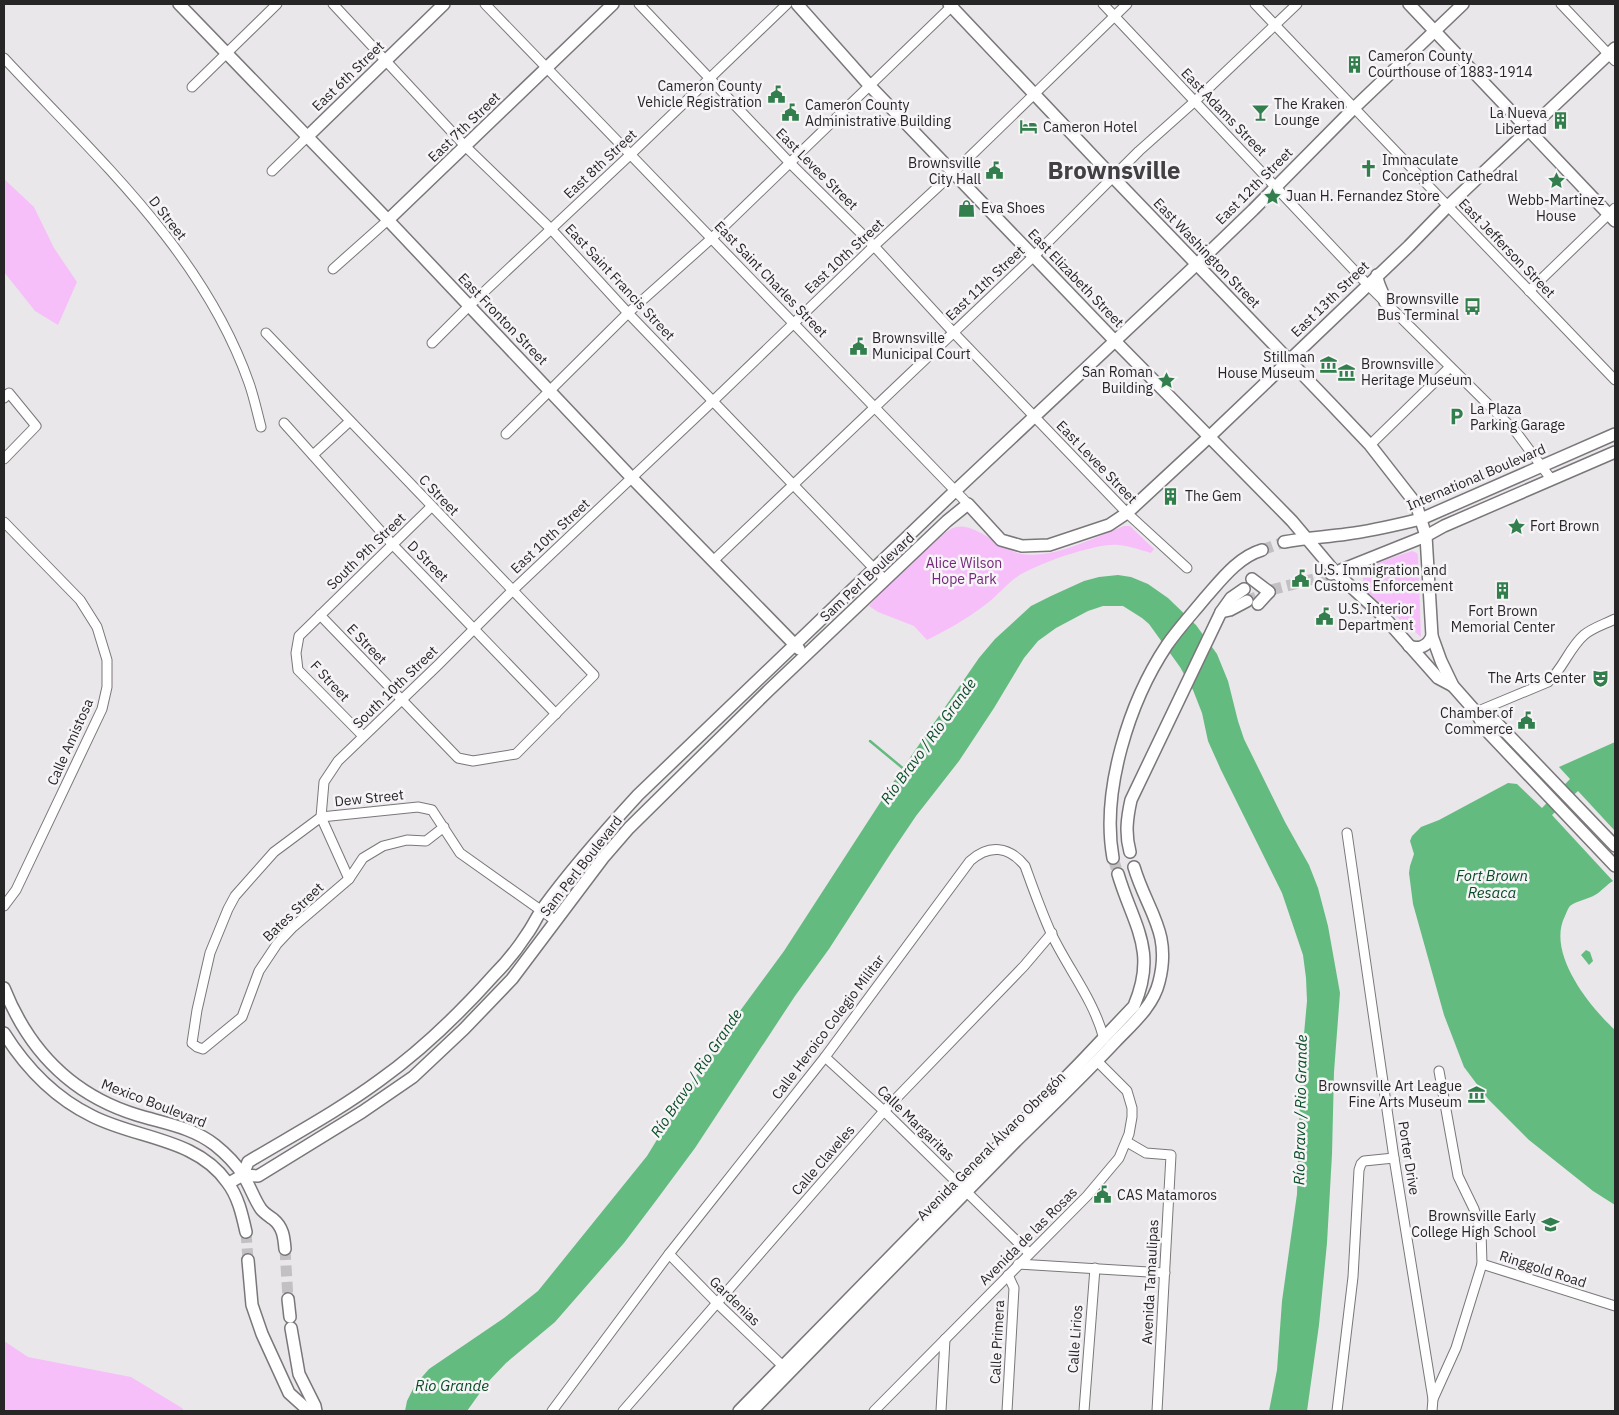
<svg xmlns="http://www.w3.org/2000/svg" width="1619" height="1415" font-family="'IBM Plex Sans',sans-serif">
<rect width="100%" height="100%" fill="#eae7ea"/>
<g fill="#f7bffa">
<path d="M4,179L34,207L54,248L77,282L58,325L35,311L4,272Z"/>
<path d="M1124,526H1130L1154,549L1151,553C1141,550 1130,546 1118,545C1096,543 1032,565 1014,579C1004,587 996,597 985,605C967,619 947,630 927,640L914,626L878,612L869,606C885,590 939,531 956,527C976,522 1002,551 1022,554C1054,559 1095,537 1124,526Z"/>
<path d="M1412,551L1417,553L1418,556L1421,637L1373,597C1342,568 1391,559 1412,551Z"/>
<path d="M4,1341L28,1357L131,1377L182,1408L184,1411H4Z"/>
</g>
<g fill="#64bb80">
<path d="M1118,575L1131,577L1148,584L1168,598L1196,625L1217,654L1228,681L1238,721L1244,739L1285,822L1309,865L1318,888L1328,926L1340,993L1334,1072L1332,1154L1327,1243L1319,1325L1307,1411H1269L1277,1370L1282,1301L1297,1194L1301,1067L1307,1001L1306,978L1303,955L1282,893L1221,770L1208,741L1202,713L1193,690L1180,667L1149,624L1142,618L1123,606H1103L1088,611L1056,628L1038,641L1024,658L994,708L959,761L916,816L891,853L829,949L795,996L695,1148L655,1202L624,1243L555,1322L506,1363L487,1383L467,1411H405L407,1401L415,1385L429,1369L504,1318L538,1291L647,1156L715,1045L784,951L898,775L979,658L995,639L1031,606L1051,596L1084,581L1099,577Z"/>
<path d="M1615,742V831L1578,791L1552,815L1613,881C1606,885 1602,891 1595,895C1588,899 1576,901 1570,906C1568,908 1566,914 1565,916C1546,953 1590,1007 1615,1030V1205L1593,1191L1529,1140L1488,1099L1464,1067L1444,1015L1413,904L1409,873L1410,866L1414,854L1410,841L1412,836L1421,827L1439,820L1508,783L1517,784L1542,808L1570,779L1559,767Z"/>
<path d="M1586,950L1590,952L1593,961L1589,965L1581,955Z"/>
</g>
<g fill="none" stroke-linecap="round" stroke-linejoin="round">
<path stroke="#64bb80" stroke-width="2.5" d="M870,741L905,770"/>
<g stroke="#c3c0c3" stroke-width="11" stroke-dasharray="11 5.5" stroke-linecap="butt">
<path d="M1262,550L1284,542"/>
<path d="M1271,590L1329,575"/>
<path d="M1247,601L1256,597"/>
<path d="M1113,858L1118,874"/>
<path d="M246,1232L248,1260"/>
<path d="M285,1249L288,1299"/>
</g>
<defs>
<g id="minor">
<path d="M333,4L465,146L551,229L628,313L885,580"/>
<path d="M485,4L968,504"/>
<path d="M639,4L789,162L874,246L953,332L1127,513L1187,568"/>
<path d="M1103,4L1367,284L1516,432L1551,479"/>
<path d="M1255,4L1443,201L1615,380"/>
<path d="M1561,4L1615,61"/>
<path d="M4,58C96,157 203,252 249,383C254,397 257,412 261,427"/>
<path d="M192,87L277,4"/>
<path d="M272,171L307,137"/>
<path d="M333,269L388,220"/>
<path d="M1529,291L1615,208"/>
<path d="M266,333L594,675L516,754L473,761L458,758L320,615"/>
<path d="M432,343L469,306L631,154L787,4"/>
<path d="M4,398L9,393L36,426L4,459"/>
<path d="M284,423L393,545L556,714"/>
<path d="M506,434L628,313L712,238L954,4"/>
<path d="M1370,445L1450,367"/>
<path d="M313,455L350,421"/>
<path d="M4,522L80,600L97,627L107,660V687L102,709L16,890L4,906"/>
<path d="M713,561L1034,256L1139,151L1194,102L1297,4"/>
<path d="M1476,712L1548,682C1563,669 1569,648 1584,635C1592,628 1605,624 1615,619"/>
<path d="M363,736L298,670L296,653L299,636L431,507"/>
<path d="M444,827L426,841L407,840L383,846L363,858L349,879L293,927L277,944L259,971L242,1017L203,1049L197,1047L192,1043L197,1010L210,953L228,909L235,896L274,852L321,817L418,807L432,810L460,853L556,921"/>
<path d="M1347,833L1394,1158L1433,1399"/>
<path d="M349,879L321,817L324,782L338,761L438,665L513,590L713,401L874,246L953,173L1127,4"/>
<path d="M825,1057L884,1111L1029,1253"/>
<path d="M1439,1071L1458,1176L1474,1209L1481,1231L1482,1264L1615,1306"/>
<path d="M1127,1142L1146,1153L1171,1155L1157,1411"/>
<path d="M669,1254L718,1304L787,1370"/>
<path d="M1018,1264L1165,1273"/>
<path d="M552,1411L669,1254L825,1057L970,861C989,844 1009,846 1025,866C1033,888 1041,911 1051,933C1068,969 1094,1000 1104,1039"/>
<path d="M623,1411L884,1111L1024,966L1052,933"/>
<path d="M874,1411L1087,1196L1119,1158L1129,1134L1132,1117V1108L1127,1091L1097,1061"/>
<path d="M941,1411L945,1339"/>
<path d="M1007,1411L1014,1288L1008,1275"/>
<path d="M1084,1411L1095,1268"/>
<path d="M1337,1411L1353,1277L1359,1170L1361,1164L1364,1161L1394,1158"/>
<path d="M1432,1411L1433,1399L1456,1348L1482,1264"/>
</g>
<g id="major">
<path d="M179,4L388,220L631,477L799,649"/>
<path d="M797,4L870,86L1114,340L1292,521L1335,572L1384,617L1438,678L1453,686"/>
<path d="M949,4L1109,173L1332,405L1370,445L1416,504L1426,536L1432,636L1441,661L1453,686L1476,712L1485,729L1615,866"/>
<path d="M1409,4L1615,221"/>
<path d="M307,137L444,4"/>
<path d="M388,220L613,4"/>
<path d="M1377,275C1377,285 1384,292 1385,302"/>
<path d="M1284,542C1305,538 1326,537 1347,534C1372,531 1396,525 1421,519L1615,434"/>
<path d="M1331,574L1426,536L1444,526L1615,452"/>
<path d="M1252,579L1269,592"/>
<path d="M1258,604L1269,592"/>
<path d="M1221,612L1230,610L1247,601"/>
<path d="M1409,646C1419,650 1428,646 1432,636"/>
<path d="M1476,712L1496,722L1615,846"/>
<path d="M1130,852C1125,834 1127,818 1131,800L1221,612L1231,598L1244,589"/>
<path d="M1113,858C1101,791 1129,702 1167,645C1178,629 1192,614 1205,598C1221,580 1238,557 1262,550"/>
<path d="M4,988C29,1051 72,1095 137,1115C163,1123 192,1127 215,1145C225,1153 236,1164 243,1175C250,1186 254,1199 261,1209C264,1213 269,1216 273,1219C283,1227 284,1237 285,1249"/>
<path d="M4,1033C26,1068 55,1098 92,1116C137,1139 196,1138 227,1182C238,1196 242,1214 246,1232"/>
<path d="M243,1175L248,1162C293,1135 338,1111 380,1080C422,1050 460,1013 494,975C506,963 518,948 527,934C533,926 537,916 543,908C572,868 605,831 638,795L955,491L1197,264L1253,210L1354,108L1463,4"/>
<path d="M229,1183L243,1175L258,1176L362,1112L413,1077L464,1029L512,979L603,858L629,828L769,690L947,521L968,504L1001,540L1022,546L1049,545L1109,525L1127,513L1209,437L1409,246L1448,206L1615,48"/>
<path d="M248,1260L252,1305L262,1334L289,1393L309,1411"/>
<path d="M288,1299L290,1317"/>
<path d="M291,1328L299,1374L315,1406L316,1411"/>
<path d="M739,1411L1081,1062L1134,1006C1158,950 1133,925 1118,874"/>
<path d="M752,1411C840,1321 927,1231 1016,1141C1049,1109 1083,1076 1115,1042C1131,1025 1153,1007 1159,982C1172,932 1147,911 1134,867"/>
</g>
</defs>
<use href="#minor" stroke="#7a777a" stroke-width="11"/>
<use href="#major" stroke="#7a777a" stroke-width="14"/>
<use href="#minor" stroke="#fff" stroke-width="9"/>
<use href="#major" stroke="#fff" stroke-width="11"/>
</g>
<defs>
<symbol id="building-bare" viewBox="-9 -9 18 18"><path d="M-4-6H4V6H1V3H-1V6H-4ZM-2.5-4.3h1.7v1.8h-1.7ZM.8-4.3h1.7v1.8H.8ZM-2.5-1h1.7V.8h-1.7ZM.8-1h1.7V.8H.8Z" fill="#327f4d" stroke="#f7f4f7" stroke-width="2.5" paint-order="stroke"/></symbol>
<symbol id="civic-bare" viewBox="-9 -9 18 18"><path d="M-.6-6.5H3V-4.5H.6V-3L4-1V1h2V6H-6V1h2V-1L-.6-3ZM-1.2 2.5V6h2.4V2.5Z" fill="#327f4d" stroke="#f7f4f7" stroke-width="2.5" paint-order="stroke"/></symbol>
<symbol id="bar-bare" viewBox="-9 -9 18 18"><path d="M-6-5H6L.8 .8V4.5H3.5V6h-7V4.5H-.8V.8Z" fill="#327f4d" stroke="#f7f4f7" stroke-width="2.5" paint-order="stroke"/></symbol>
<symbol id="hotel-bare" viewBox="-9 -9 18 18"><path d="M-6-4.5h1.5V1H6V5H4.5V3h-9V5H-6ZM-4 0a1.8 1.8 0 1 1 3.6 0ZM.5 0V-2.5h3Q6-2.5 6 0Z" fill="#327f4d" stroke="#f7f4f7" stroke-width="2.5" paint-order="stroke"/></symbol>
<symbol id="church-bare" viewBox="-9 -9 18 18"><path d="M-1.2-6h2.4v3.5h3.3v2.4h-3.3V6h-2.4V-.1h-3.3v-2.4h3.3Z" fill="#327f4d" stroke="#f7f4f7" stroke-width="2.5" paint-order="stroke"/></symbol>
<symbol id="sight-bare" viewBox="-9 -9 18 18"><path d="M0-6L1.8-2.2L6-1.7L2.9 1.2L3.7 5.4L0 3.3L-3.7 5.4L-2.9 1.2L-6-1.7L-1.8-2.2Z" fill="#327f4d" stroke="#f7f4f7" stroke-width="2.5" paint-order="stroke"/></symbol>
<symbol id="shop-bare" viewBox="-9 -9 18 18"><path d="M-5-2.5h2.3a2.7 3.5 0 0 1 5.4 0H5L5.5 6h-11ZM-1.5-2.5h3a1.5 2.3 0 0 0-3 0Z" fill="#327f4d" stroke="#f7f4f7" stroke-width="2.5" paint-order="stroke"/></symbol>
<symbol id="bus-bare" viewBox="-9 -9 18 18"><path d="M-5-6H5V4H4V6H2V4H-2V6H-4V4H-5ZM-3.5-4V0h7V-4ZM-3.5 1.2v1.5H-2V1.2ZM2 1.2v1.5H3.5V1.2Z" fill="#327f4d" stroke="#f7f4f7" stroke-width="2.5" paint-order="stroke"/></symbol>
<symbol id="museum-bare" viewBox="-9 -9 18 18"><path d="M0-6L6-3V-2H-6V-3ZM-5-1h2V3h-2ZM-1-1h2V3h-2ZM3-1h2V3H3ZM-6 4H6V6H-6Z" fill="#327f4d" stroke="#f7f4f7" stroke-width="2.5" paint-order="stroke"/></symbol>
<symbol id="parking-bare" viewBox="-9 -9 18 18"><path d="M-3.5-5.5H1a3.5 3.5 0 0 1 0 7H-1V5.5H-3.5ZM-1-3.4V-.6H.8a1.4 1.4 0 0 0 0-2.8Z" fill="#327f4d" stroke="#f7f4f7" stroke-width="2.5" paint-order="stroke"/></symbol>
<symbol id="theatre-bare" viewBox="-9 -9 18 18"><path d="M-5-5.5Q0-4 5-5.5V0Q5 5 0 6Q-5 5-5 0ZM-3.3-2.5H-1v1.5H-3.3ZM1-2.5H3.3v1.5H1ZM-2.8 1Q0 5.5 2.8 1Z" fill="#327f4d" stroke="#f7f4f7" stroke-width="2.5" paint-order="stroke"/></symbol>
<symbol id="school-bare" viewBox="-9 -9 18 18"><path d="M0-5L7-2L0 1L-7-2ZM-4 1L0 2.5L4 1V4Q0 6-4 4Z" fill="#327f4d" stroke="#f7f4f7" stroke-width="2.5" paint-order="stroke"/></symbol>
</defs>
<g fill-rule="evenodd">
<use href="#building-bare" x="1342" y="52" width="25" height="25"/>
<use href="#civic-bare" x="764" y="82" width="25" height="25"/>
<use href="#bar-bare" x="1248" y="100" width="25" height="25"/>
<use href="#civic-bare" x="778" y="100" width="25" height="25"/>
<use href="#building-bare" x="1548" y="108" width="25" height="25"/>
<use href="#hotel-bare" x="1016" y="114" width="25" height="25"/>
<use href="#church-bare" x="1356" y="156" width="25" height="25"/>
<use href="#civic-bare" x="982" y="158" width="25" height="25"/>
<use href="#sight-bare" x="1544" y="168" width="25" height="25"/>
<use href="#sight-bare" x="1260" y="184" width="25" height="25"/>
<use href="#shop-bare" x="954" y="196" width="25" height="25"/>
<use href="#bus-bare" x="1460" y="294" width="25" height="25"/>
<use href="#civic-bare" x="846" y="334" width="25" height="25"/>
<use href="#museum-bare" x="1316" y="352" width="25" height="25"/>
<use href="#museum-bare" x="1334" y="360" width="25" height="25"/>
<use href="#sight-bare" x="1154" y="368" width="25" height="25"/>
<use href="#parking-bare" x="1444" y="404" width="25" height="25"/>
<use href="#building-bare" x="1158" y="484" width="25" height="25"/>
<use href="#sight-bare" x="1504" y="514" width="25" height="25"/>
<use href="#civic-bare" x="1288" y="566" width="25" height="25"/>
<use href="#building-bare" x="1490" y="578" width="25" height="25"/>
<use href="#civic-bare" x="1312" y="604" width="25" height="25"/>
<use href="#theatre-bare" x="1588" y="666" width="25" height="25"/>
<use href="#civic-bare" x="1514" y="708" width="25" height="25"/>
<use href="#museum-bare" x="1464" y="1082" width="25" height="25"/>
<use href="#civic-bare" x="1090" y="1182" width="25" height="25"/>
<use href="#school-bare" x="1538" y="1212" width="25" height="25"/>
</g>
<g text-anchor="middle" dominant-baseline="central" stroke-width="5" stroke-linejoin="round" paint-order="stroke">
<g font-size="14" fill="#272627" stroke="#f7f4f7" text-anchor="start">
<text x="1368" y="56">Cameron County<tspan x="1368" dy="16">Courthouse of 1883-1914</tspan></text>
<text x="762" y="86" text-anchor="end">Cameron County<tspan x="762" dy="16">Vehicle Registration</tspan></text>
<text x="1274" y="104">The Kraken<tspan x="1274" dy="16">Lounge</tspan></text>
<text x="805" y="105">Cameron County<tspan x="805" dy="16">Administrative Building</tspan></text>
<text x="1547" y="113" text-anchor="end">La Nueva<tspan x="1547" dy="16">Libertad</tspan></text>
<text x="1043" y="127">Cameron Hotel</text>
<text x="1382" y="160">Immaculate<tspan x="1382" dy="16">Conception Cathedral</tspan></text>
<text x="981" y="163" text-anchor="end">Brownsville<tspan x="981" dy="16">City Hall</tspan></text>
<text x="1286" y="196">Juan H. Fernandez Store</text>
<text x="1556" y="200" text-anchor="middle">Webb-Martinez<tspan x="1556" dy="16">House</tspan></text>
<text x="981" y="208">Eva Shoes</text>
<text x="1459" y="299" text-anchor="end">Brownsville<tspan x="1459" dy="16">Bus Terminal</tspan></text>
<text x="872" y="338">Brownsville<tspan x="872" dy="16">Municipal Court</tspan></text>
<text x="1315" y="357" text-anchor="end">Stillman<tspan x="1315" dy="16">House Museum</tspan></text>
<text x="1361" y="364">Brownsville<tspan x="1361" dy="16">Heritage Museum</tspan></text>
<text x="1153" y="372" text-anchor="end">San Roman<tspan x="1153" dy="16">Building</tspan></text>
<text x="1470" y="409">La Plaza<tspan x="1470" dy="16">Parking Garage</tspan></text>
<text x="1185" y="496">The Gem</text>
<text x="1530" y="526">Fort Brown</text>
<text x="1314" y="570">U.S. Immigration and<tspan x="1314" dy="16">Customs Enforcement</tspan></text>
<text x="1338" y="609">U.S. Interior<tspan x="1338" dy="16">Department</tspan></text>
<text x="1503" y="611" text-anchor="middle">Fort Brown<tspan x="1503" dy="16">Memorial Center</tspan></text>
<text x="1586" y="678" text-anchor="end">The Arts Center</text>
<text x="1513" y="713" text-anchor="end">Chamber of<tspan x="1513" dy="16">Commerce</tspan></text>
<text x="1462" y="1086" text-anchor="end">Brownsville Art League<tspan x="1462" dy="16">Fine Arts Museum</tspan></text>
<text x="1117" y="1195">CAS Matamoros</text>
<text x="1536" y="1216" text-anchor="end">Brownsville Early<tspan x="1536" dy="16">College High School</tspan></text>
</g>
<g font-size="14" fill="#272627" stroke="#f7f4f7">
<text transform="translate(348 76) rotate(-44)">East 6th Street</text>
<text transform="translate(1224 112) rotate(46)">East Adams Street</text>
<text transform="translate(464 127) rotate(-44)">East 7th Street</text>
<text transform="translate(600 164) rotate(-43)">East 8th Street</text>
<text transform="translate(817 169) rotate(45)">East Levee Street</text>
<text transform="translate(1254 186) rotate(-45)">East 12th Street</text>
<text transform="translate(168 218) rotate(52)">D Street</text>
<text transform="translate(1507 248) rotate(46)">East Jefferson Street</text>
<text transform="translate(1207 253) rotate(46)">East Washington Street</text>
<text transform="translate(844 256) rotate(-43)">East 10th Street</text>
<text transform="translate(1076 278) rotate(46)">East Elizabeth Street</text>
<text transform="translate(771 279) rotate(46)">East Saint Charles Street</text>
<text transform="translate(620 282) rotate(47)">East Saint Francis Street</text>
<text transform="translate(985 283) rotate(-43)">East 11th Street</text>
<text transform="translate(1330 299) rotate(-44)">East 13th Street</text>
<text transform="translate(503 319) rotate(46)">East Fronton Street</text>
<text transform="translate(1097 462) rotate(46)">East Levee Street</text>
<text transform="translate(1476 477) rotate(-23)">International Boulevard</text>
<text transform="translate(439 495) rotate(46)">C Street</text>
<text transform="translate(550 536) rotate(-43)">East 10th Street</text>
<text transform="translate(366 551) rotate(-44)">South 9th Street</text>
<text transform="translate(428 561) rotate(45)">D Street</text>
<text transform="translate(867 577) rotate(-43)">Sam Perl Boulevard</text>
<text transform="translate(367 644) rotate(46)">E Street</text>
<text transform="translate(330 681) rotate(47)">F Street</text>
<text transform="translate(395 687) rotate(-44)">South 10th Street</text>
<text transform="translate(70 742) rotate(-66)">Calle Amistosa</text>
<text transform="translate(369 798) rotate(-6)">Dew Street</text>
<text transform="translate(581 866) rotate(-52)">Sam Perl Boulevard</text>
<text transform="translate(293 912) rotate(-44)">Bates Street</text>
<text transform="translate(828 1027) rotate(-53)">Calle Heroico Colegio Militar</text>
<text transform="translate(154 1103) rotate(21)">Mexico Boulevard</text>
<text transform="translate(916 1123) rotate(44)">Calle Margaritas</text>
<text transform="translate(991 1146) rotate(-45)">Avenida General Álvaro Obregón</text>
<text transform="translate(1409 1158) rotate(81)">Porter Drive</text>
<text transform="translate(823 1160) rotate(-49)">Calle Claveles</text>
<text transform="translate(1028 1236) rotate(-45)">Avenida de las Rosas</text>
<text transform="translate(1543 1269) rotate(18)">Ringgold Road</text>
<text transform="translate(1150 1282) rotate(-87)">Avenida Tamaulipas</text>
<text transform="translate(735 1301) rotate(44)">Gardenias</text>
<text transform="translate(1075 1339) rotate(-86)">Calle Lirios</text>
<text transform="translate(997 1342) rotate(-87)">Calle Primera</text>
</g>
<g font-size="14" fill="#73267a" stroke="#f7f4f7">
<text x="964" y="563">Alice Wilson<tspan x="964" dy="16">Hope Park</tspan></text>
</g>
<g font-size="15" font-style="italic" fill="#074c26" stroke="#f7f4f7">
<text transform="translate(928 741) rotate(-54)">Río Bravo / Rio Grande</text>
<text x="1492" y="875">Fort Brown<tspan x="1492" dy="17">Resaca</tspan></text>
<text transform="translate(696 1073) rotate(-56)">Río Bravo / Rio Grande</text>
<text transform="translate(1300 1110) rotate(-89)">Río Bravo / Rio Grande</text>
<text x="452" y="1385">Rio Grande</text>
</g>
<g font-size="24" font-weight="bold" fill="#424042" stroke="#f7f4f7">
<text x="1114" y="170">Brownsville</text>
</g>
</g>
<rect width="1619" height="1415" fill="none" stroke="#272627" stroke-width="10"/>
</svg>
